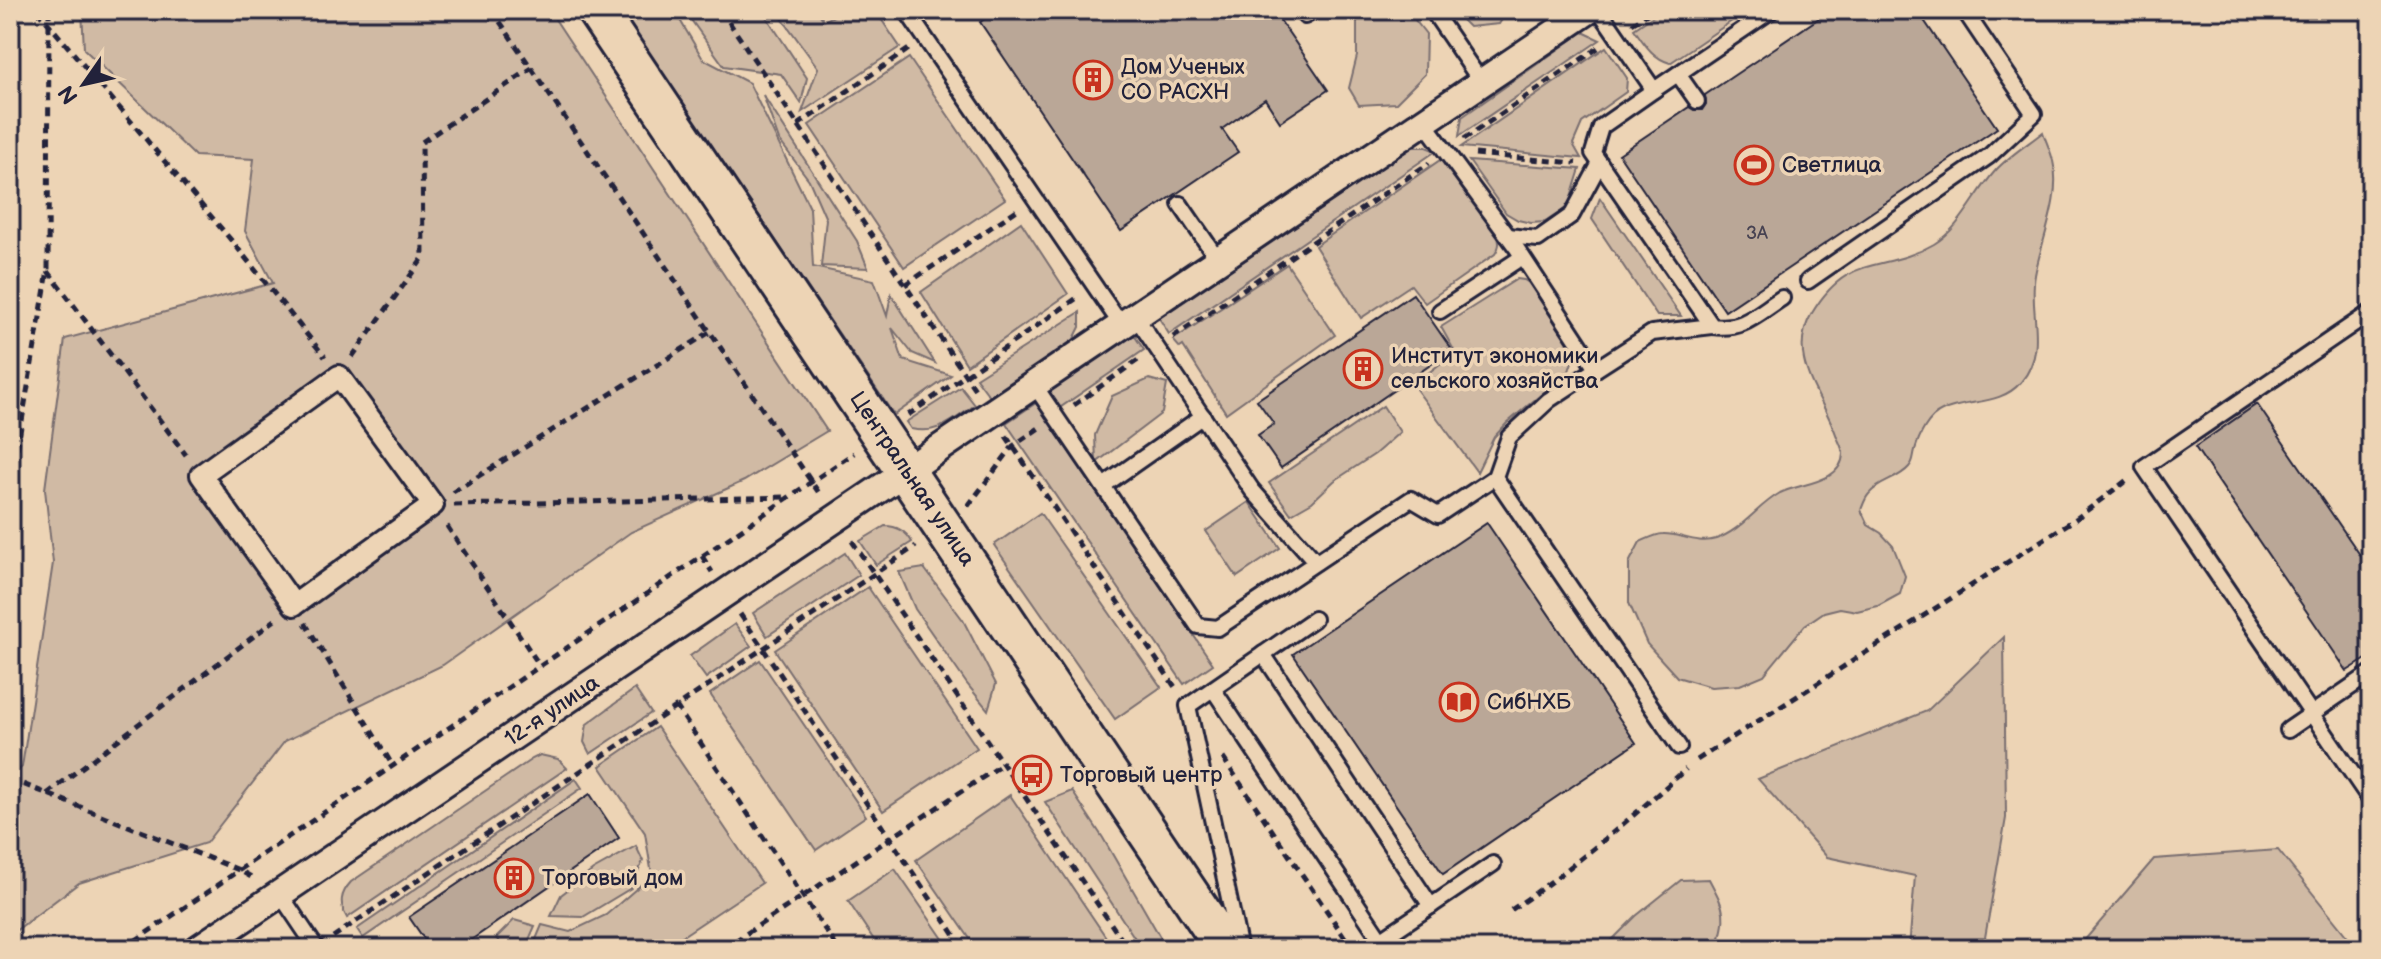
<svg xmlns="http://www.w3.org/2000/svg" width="2381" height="959" font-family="'Balsamiq Sans',sans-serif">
<rect width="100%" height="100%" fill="#edd4b5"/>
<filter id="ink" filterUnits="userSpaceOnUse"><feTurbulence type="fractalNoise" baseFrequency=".0125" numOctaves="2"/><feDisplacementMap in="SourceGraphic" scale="16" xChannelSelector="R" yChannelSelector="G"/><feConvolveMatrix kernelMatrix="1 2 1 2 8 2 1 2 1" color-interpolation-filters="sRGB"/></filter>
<g filter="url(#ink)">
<g fill="#d0baa4" stroke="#796e70" stroke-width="2" fill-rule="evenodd">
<path d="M82,10H549L827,431L744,481L631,532L443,665L285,741L206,843L79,883L10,935V777L22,767L53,563L45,489L65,339L273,283L245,231L254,159L195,156L84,49ZM340,376L433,505L294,605L201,475Z"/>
<path d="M620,10H674L703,59L749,83L810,208L813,267L874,280L887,316L891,294L935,363L912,353L892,328L903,360L951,375L894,415Z"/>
<path d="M684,10H762L807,78L801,103L781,74L724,66Z"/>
<path d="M776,10H817L824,21L845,10H875L900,47L802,112L818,68Z"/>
<path d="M1366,10H1407L1426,34L1425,74L1396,103L1359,105L1349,88L1357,56V14Z"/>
<path d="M1458,10H1508L1499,24L1469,27L1462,20Z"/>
<path d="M1662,10H1748L1670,63C1652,58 1644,43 1634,29Z"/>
<path d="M1583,32L1600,40L1459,136L1462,117Z"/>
<path d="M1606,47L1627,78L1626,92L1582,123L1573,144L1581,158L1461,147Z"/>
<path d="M909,58L1005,199L904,267L809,125Z"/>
<path d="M763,95L857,241L868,268L821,266L826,219L809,180L779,140Z"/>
<path d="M2043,132C2046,142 2051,151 2053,161C2062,196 2041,241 2035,275C2028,312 2049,349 2021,382C2001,406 1968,399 1942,411C1928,417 1919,436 1915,450C1913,457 1914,462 1909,467C1898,480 1879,481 1869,494C1865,498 1863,505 1861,510L1868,525L1881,533L1893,546L1905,576L1900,594L1878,606L1857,611L1840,608L1824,612L1805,625L1764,675L1740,685L1711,687L1677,677L1647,644L1629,603V563L1640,542C1647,539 1656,534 1663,534C1679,533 1697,545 1716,539C1742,530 1757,506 1780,493C1800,483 1842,483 1843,454C1843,449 1839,442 1837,437C1823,395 1785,359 1812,313C1849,251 1883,274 1934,244C1961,228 1975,193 1996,170C2009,156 2028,144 2043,132Z"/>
<path d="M1412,147H1426L1436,151L1169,334L1159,318Z"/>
<path d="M1443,158L1497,234C1500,242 1500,246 1495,254L1425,303L1411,285L1361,318L1315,246Z"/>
<path d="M1469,161L1580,169L1568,207L1545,222L1531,223L1518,220L1506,213Z"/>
<path d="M1600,198L1681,316H1657L1592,219Z"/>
<path d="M1021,222L1068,294L967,365L921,292Z"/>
<path d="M1287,264L1335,335L1226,413L1183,346L1180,348L1173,340Z"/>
<path d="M1517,279L1524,280L1529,283L1570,346L1573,359L1569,371L1507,423L1494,437L1477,472L1413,385L1455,352L1441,327Z"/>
<path d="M1080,312V327L1073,341L990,397L976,378Z"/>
<path d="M1134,335L1144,350L1058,409L1047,393Z"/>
<path d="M1149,379L1167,384L1162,413L1096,463L1095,435L1112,396Z"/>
<path d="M961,387L975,405C953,420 938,435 911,429L906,422Z"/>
<path d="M1036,403L1213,664L1184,684L1006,423Z"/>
<path d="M1383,406L1400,432L1375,454L1334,481L1312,502L1291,514L1269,483Z"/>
<path d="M1249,502L1280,548L1237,577L1206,531Z"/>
<path d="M1040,513L1161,687L1115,719L994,545Z"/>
<path d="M885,526C898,526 906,531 912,542L876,565L860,541Z"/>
<path d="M845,553L859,575L767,636L753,613Z"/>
<path d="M924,568L963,620L996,684L988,710L967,684L915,609L899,572Z"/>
<path d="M868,587L977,748L883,811L775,650Z"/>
<path d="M735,624L751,646L706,678L690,656Z"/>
<path d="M2004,637L2006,818L1983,949H1909L1915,876L1827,857L1758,779L1927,711Z"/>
<path d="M760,660L866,816L816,850L710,694Z"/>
<path d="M635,689L651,713L590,754L584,742L587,724Z"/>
<path d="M657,727L762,883L663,949H532L542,925L570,932L606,915L652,875L645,833L600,766Z"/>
<path d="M540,755L558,759L567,768L347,918C339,904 340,894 351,882L532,759Z"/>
<path d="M576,779L582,788L363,938L357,929Z"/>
<path d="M1072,791L1103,838L1167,949H1142L1045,802Z"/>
<path d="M1010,795L1114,949H977L916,860Z"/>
<path d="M636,846L643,861L631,888L583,917L551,916L561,895L593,870Z"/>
<path d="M2278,850L2357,949H2077L2154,859Z"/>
<path d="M895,869L950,949H880L848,901Z"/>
<path d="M1709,879C1726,911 1727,914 1717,949H1603L1636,916L1681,880Z"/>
<path d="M514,920L535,926L525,949H505L496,938Z"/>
</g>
<g fill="#baa797" stroke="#22223b" stroke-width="2">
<path d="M998,10H1273L1328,90L1280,122L1265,99L1222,129L1238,152L1121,231L980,22Z"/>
<path d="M1831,10H1917L1997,128L1725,311L1619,154L1689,107L1694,110H1702L1706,104L1705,95Z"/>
<path d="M1413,294L1452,350L1281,468L1258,435L1274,424L1257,400Z"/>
<path d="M2257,404L2371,571V656L2347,671L2195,447Z"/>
<path d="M1487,523L1636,743L1443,874L1293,654Z"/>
<path d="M590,794L619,838L458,949H431L409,917Z"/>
</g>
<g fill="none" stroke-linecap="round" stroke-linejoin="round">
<defs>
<g id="service">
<path d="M906,10L1122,326"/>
<path d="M1432,10L1482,83"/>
<path d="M1599,10L1654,90L1772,10"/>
<path d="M1305,16L1315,10"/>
<path d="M1678,74L1697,101"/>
<path d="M1654,90L1601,127L1593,153L1712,326C1743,331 1757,314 1782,298"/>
<path d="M1424,122L1516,247L1596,369L1549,400L1509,437L1495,477L1679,747"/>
<path d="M1180,204L1219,261"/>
<path d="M1508,236L1538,239L1572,215L1600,163"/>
<path d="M1808,281L1989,156L2034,114L1964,10"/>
<path d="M1440,311L1522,257"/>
<path d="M2371,312L2144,467L2371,801"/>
<path d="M1136,317L1252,490L1316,562"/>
<path d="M1596,369L1652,333L1712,326"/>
<path d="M1035,386L1198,626L1218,628L1411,499L1438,515L1495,477"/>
<path d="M1103,486L1203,416"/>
<path d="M1263,654L1431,906"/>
<path d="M1213,689L1381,940"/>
<path d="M2288,730L2371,673"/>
<path d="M280,894L317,949"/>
<path d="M1239,945L1188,706L1314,619"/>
<path d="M1367,949L1493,864"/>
</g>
<path id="pedestrian" d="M339,376L433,505L294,605L201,475Z"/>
<path id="minor" d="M198,949L1589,10"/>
<path id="secondary" d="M596,10L1226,949"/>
</defs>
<use href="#service" stroke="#22223b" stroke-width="20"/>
<use href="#pedestrian" stroke="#22223b" stroke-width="26"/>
<use href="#minor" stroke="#22223b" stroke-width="32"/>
<use href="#secondary" stroke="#22223b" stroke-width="44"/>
<g stroke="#22223b" stroke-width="5" stroke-dasharray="8 6" stroke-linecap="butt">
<path d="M37,10L236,246L325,357"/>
<path d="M492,10L821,496"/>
<path d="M721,10L976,391"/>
<path d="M1632,24L1653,10"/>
<path d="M798,125L909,49"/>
<path d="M1464,139L1598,48"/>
<path d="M1475,154L1576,163"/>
<path d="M48,271L186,455"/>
<path d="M905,285L1017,210"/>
<path d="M1173,337L1429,163"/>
<path d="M352,357L423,258L422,142L532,68"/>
<path d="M1074,405L1141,358"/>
<path d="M908,415L1077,298"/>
<path d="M1006,436L1177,690"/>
<path d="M10,490L48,271L49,10"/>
<path d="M453,492L710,332"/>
<path d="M454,505L788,497"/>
<path d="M968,506L1013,446L1039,428"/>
<path d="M447,526L540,666"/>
<path d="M852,541L1128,949"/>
<path d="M702,556L712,572"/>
<path d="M740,614L964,949"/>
<path d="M305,623L393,766"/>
<path d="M676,706L838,949"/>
<path d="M1223,758L1348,942"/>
<path d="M1697,760L2077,518L2127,480"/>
<path d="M10,779L239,870L253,878"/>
<path d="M47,794L275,620"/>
<path d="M1511,910C1573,868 1630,819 1686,769"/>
<path d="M333,937L916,546"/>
<path d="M123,949L854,453"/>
<path d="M723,949L1003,764"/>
</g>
<use href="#service" stroke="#edd4b5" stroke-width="14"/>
<use href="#pedestrian" stroke="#edd4b5" stroke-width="20"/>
<use href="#minor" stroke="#edd4b5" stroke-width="26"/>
<use href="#secondary" stroke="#edd4b5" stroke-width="38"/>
</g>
</g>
<defs>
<symbol id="building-ring" viewBox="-11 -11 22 22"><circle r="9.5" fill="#edd4b5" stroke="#c8321e" stroke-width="1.5"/><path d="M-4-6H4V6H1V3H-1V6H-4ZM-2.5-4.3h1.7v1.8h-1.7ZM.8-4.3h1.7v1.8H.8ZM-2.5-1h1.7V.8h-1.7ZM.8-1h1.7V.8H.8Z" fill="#c8321e"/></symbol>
<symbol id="stadium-ring" viewBox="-11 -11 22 22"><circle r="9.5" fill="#edd4b5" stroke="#c8321e" stroke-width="1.5"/><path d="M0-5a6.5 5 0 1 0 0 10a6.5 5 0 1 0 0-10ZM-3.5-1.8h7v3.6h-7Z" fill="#c8321e"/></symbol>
<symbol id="library-ring" viewBox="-11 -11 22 22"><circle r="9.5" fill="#edd4b5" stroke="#c8321e" stroke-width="1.5"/><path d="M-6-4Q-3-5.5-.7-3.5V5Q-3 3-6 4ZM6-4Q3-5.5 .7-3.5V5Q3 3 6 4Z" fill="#c8321e"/></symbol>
<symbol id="bus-ring" viewBox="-11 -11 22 22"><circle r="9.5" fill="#edd4b5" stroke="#c8321e" stroke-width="1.5"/><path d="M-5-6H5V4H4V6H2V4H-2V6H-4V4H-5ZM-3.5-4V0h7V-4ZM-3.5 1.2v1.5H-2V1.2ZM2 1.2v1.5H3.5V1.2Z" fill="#c8321e"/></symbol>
</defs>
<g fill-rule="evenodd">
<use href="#building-ring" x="1071" y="58" width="44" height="44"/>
<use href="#stadium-ring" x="1732" y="143" width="44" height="44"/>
<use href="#building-ring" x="1341" y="347" width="44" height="44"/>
<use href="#library-ring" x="1437" y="680" width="44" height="44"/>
<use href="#bus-ring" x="1010" y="753" width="44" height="44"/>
<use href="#building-ring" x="492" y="856" width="44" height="44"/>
</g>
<g text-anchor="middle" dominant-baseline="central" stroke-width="7" stroke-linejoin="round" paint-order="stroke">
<g font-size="18" fill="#484352">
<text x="1757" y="233">3А</text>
</g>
<g font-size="22" fill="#22223b" stroke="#edd4b5" text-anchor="start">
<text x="1121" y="67">Дом Ученых<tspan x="1121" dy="25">СО РАСХН</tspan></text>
<text x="1782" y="165">Светлица</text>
<text x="1391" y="356">Институт экономики<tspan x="1391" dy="25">сельского хозяйства</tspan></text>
<text x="1487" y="702">СибНХБ</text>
<text x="1060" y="775">Торговый центр</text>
<text x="542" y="878">Торговый дом</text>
</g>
<g font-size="22" fill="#22223b" stroke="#edd4b5">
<text transform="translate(912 479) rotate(56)">Центральная улица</text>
<text transform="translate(552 711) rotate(-34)">12-я улица</text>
</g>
</g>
<rect width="2381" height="959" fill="none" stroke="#edd4b5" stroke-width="40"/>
<rect x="20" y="20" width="2341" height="919" fill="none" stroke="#22223b" stroke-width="3" filter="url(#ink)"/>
<g transform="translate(84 84) rotate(236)" stroke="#edd4b5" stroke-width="6" paint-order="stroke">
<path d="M0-6L14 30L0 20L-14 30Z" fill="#22223b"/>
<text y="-12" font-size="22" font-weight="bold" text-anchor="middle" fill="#22223b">N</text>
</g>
</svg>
